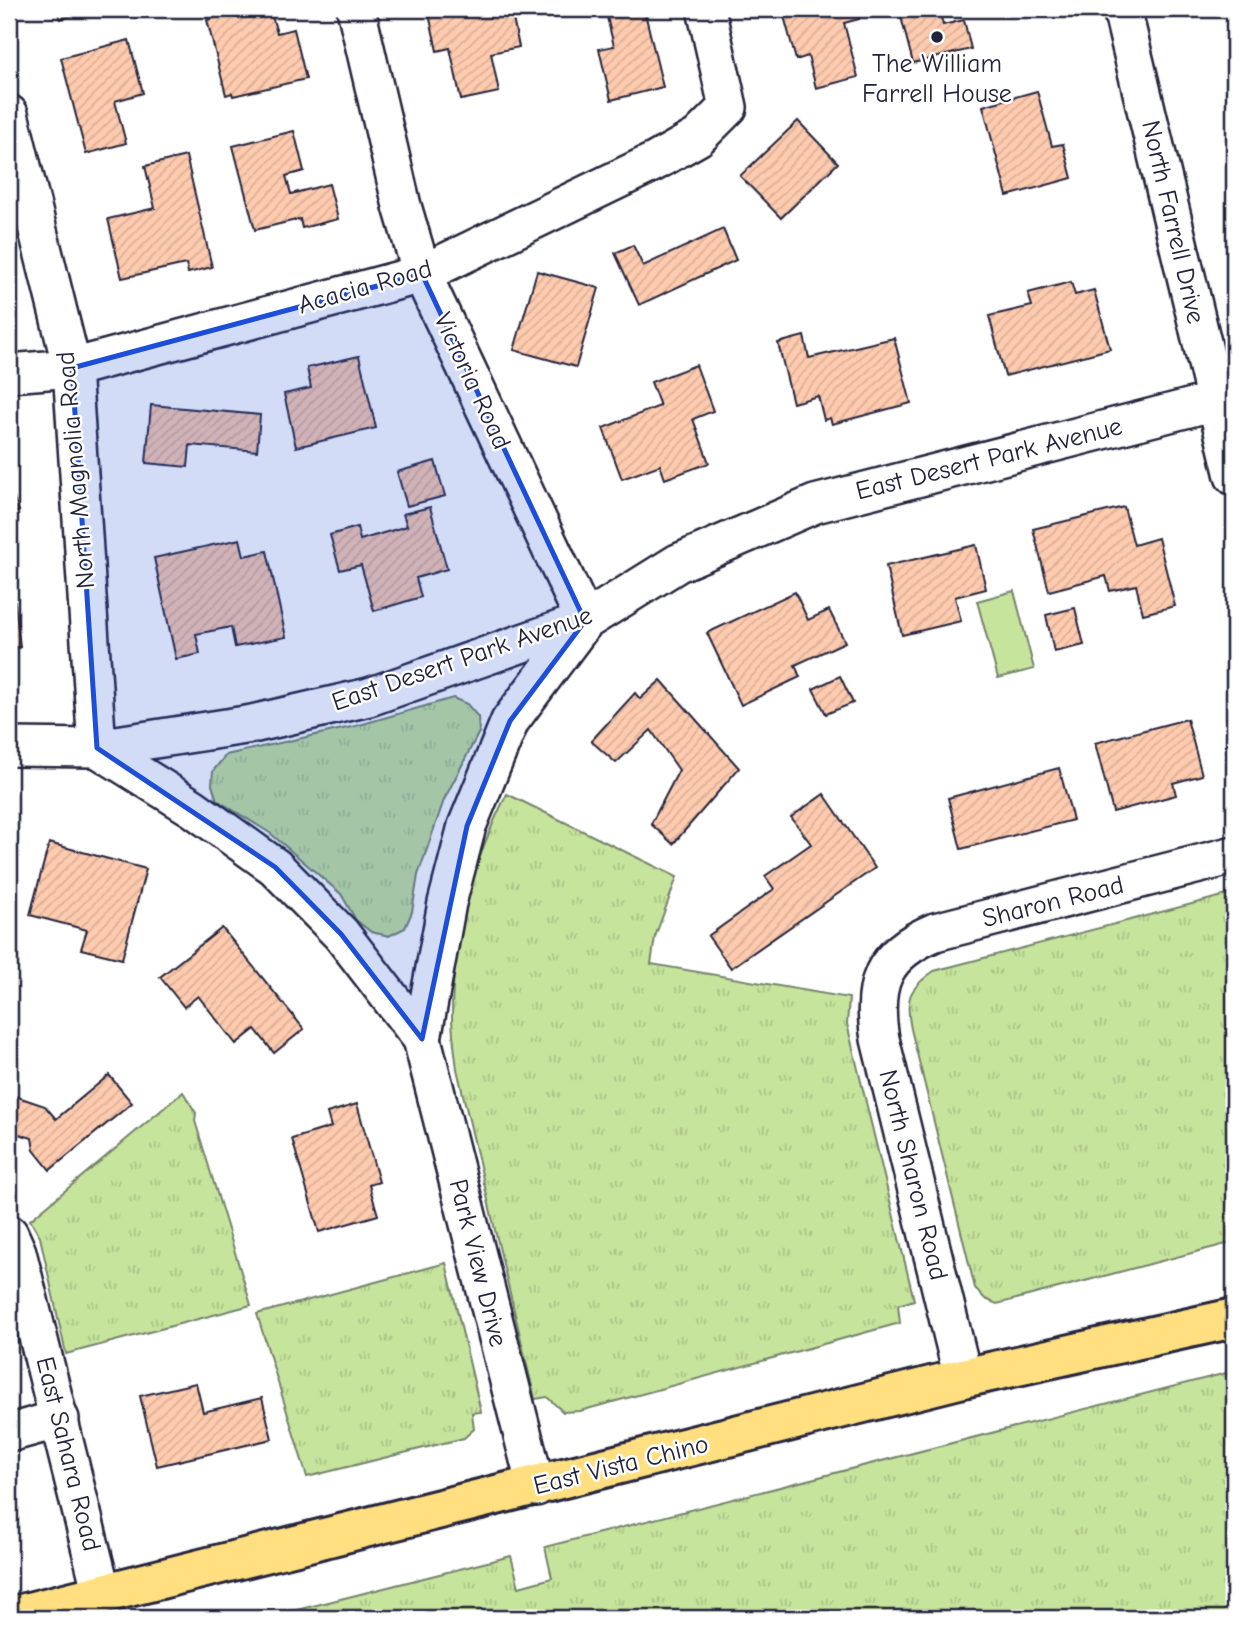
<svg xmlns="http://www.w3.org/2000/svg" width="1243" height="1627" font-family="'Comic Neue',sans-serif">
<defs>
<pattern id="grass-tufts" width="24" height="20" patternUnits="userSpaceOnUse" patternTransform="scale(1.75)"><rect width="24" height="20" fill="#c6e49c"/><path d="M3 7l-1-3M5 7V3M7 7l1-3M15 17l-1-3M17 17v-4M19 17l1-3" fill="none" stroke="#aac387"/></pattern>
<pattern id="building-hatch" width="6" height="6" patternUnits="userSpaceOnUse" patternTransform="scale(1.75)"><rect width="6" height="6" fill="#fecbaf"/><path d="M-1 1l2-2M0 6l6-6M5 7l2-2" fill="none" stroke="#d9ae97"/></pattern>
</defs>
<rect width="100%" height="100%" fill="#fff"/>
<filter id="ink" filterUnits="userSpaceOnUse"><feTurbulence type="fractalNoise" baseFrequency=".0143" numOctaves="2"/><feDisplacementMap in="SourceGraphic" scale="14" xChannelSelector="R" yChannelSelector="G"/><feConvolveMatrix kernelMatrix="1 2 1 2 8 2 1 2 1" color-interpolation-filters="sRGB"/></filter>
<g filter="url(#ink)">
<g fill="url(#grass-tufts)" stroke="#74836c" stroke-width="2">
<path d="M453,698L467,704L478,717L479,732L444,800L418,875L412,912L405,928L389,936L371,932L356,920L341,894L270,833L217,800L212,785L213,771L226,755L356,726Z"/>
<path d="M507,794L677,877L655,937L651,964L849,998L847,1024L914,1300L898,1305L900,1323L580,1411L563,1412L547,1397L535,1399L457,1069C455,1052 452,1033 452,1016C452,942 473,859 507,794Z"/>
<path d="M1234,893V1242L997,1304L985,1299L975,1288L911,1029C905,999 908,989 934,971Z"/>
<path d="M183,1092L196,1113L195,1121L251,1305L66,1354L40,1237L30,1220Z"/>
<path d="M446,1263L481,1412L472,1413L474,1429L464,1438L307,1477L257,1314Z"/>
<path d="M1234,1371V1618H265L511,1556L519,1587L552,1578L545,1547Z"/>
</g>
<path fill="#c6e49c" stroke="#74836c" stroke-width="2" d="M1014,591L1034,669L998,678L977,601Z"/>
<g fill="url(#building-hatch)" stroke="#22223b" stroke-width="2">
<path d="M57,9H100L60,19Z"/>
<path d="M242,9H270L277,33L294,29L306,79L233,96L232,93L226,95L207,20Z"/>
<path d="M452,9H511L519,47L491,53L499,92L461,100L450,48L437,51L429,14Z"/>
<path d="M605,9H644L663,87L611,100L599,49L614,46Z"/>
<path d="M782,9H856L859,19L844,23L858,77L816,88L808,56L796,60Z"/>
<path d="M899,9H939L943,25L964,20L971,49L913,63Z"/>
<path d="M1234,35V81L1224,37Z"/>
<path d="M129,40L143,93L115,101L126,143L86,154L61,58Z"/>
<path d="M1037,91L1052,146L1063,144L1072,178L1007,196L983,106Z"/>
<path d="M798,121L838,163L781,218L740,176Z"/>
<path d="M294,131L304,171L286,176L291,194L329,184L338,219L302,228L300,219L255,230L233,146Z"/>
<path d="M186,156L212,267L188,273L186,264L122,278L108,219L155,208L145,166Z"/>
<path d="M723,229L736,260L639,305L615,253L633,245L643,266Z"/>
<path d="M537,271L599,288L576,367L514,350Z"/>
<path d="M1071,282L1075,295L1094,290L1110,349L1005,376L989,316L1032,306L1028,293Z"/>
<path d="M804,336L809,358L894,338L911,403L832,424L830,418L824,420L818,396L793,403L778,343Z"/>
<path d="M359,356L376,428L296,447L284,394L311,388L307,368Z"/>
<path d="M696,365L713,411L693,419L709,463L665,479L660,465L622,479L603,428L660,406L651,382Z"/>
<path d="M151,405L260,415L257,451L190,445L188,467L146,463Z"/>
<path d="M435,461L445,496L407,506L397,472Z"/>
<path d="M9,485L19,511L9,514Z"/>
<path d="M430,507L447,569L416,578L421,597L374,611L361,565L340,570L330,535L357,527L360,540L407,526L403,514Z"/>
<path d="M1124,507L1134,545L1158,538L1175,606L1143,614L1136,585L1110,591L1106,576L1049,591L1033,529Z"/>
<path d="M240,539L244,556L267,551L286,637L235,647L231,627L196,634L200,654L176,659L154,558Z"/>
<path d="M976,545L986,589L955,597L961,621L902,635L886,566Z"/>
<path d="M795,592L808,620L829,610L845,642L795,665L800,677L741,705L707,633Z"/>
<path d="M15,602L20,647L9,648V603Z"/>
<path d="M1075,608L1084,645L1054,652L1046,615Z"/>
<path d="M840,676L853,703L826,714L813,689Z"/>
<path d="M661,680L739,768L673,844L651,824L679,770L651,730L616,763L591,741L635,693L640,699Z"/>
<path d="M1187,719L1202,775L1173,783L1176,795L1113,812L1095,743Z"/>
<path d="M1059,768L1073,820L961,849L948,798Z"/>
<path d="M824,794L875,868L731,968L708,936L774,889L765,876L811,844L791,817Z"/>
<path d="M49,843L146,869L122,959L81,949L87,930L30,915Z"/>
<path d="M222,928L304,1029L274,1053L255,1029L236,1044L198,996L184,1007L160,977Z"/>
<path d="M109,1075L132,1103L50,1170L34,1150L32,1138L9,1131V1094L45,1106L56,1119Z"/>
<path d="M357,1104L379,1182L369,1185L378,1215L319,1232L292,1139L331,1127L327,1113Z"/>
<path d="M196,1383L203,1412L262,1398L272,1439L157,1466L140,1396Z"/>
</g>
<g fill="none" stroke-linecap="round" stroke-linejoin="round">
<defs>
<g id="minor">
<path d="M356,9L402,206L422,274L585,621L510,721L467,826L447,903L422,1039"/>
<path d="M1122,9L1234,476"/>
<path d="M9,114L72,368L97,748L193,808L275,867L341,934L422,1039L536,1487"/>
<path d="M9,373L72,368L422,274L654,162L698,137L728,107L706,9"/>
<path d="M9,747L97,748L252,724L369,697L585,621L678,563L815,504L1216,401"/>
<path d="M9,1234L17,1252L102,1594"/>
<path d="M963,1378L880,1039C871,984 882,954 935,932L1234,855"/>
<path d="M9,1433L60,1419"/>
</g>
<path id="major" d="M9,1617L963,1378L1234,1318"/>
</defs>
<use href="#minor" stroke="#22223b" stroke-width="42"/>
<use href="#major" stroke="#22223b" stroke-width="44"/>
<use href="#minor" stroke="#fff" stroke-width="37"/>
<use href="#major" stroke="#ffdf80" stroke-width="38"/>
</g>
</g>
<path fill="#1d4ed8" fill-opacity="0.2" stroke="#1d4ed8" stroke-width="5" stroke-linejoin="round" d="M422,274L585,621L510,721L467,826L422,1039L341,934L275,867L97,748L72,368Z"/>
<circle fill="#22223b" stroke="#fff" stroke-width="2.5" cx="937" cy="37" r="7"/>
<g text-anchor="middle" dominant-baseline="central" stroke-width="5" stroke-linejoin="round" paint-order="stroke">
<g font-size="26" fill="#22223b" stroke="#fff">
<text x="937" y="64">The William<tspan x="937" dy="30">Farrell House</tspan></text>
</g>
<g font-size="26" fill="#22223b" stroke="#fff">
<text transform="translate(1173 222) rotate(77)">North Farrell Drive</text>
<text transform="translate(365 287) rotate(-16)">Acacia Road</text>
<text transform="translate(472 381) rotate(65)">Victoria Road</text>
<text transform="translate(989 459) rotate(-14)">East Desert Park Avenue</text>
<text transform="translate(76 470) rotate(-95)">North Magnolia Road</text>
<text transform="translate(462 659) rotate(-19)">East Desert Park Avenue</text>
<text transform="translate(1053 902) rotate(-14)">Sharon Road</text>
<text transform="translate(913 1175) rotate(76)">North Sharon Road</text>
<text transform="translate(478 1263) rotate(76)">Park View Drive</text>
<text transform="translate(68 1454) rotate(76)">East Sahara Road</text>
<text transform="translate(621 1465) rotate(-14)">East Vista Chino</text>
</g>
</g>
<rect width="1243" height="1627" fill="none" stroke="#fff" stroke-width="35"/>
<rect x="18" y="18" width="1208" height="1592" fill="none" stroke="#22223b" stroke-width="2.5" filter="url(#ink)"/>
</svg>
